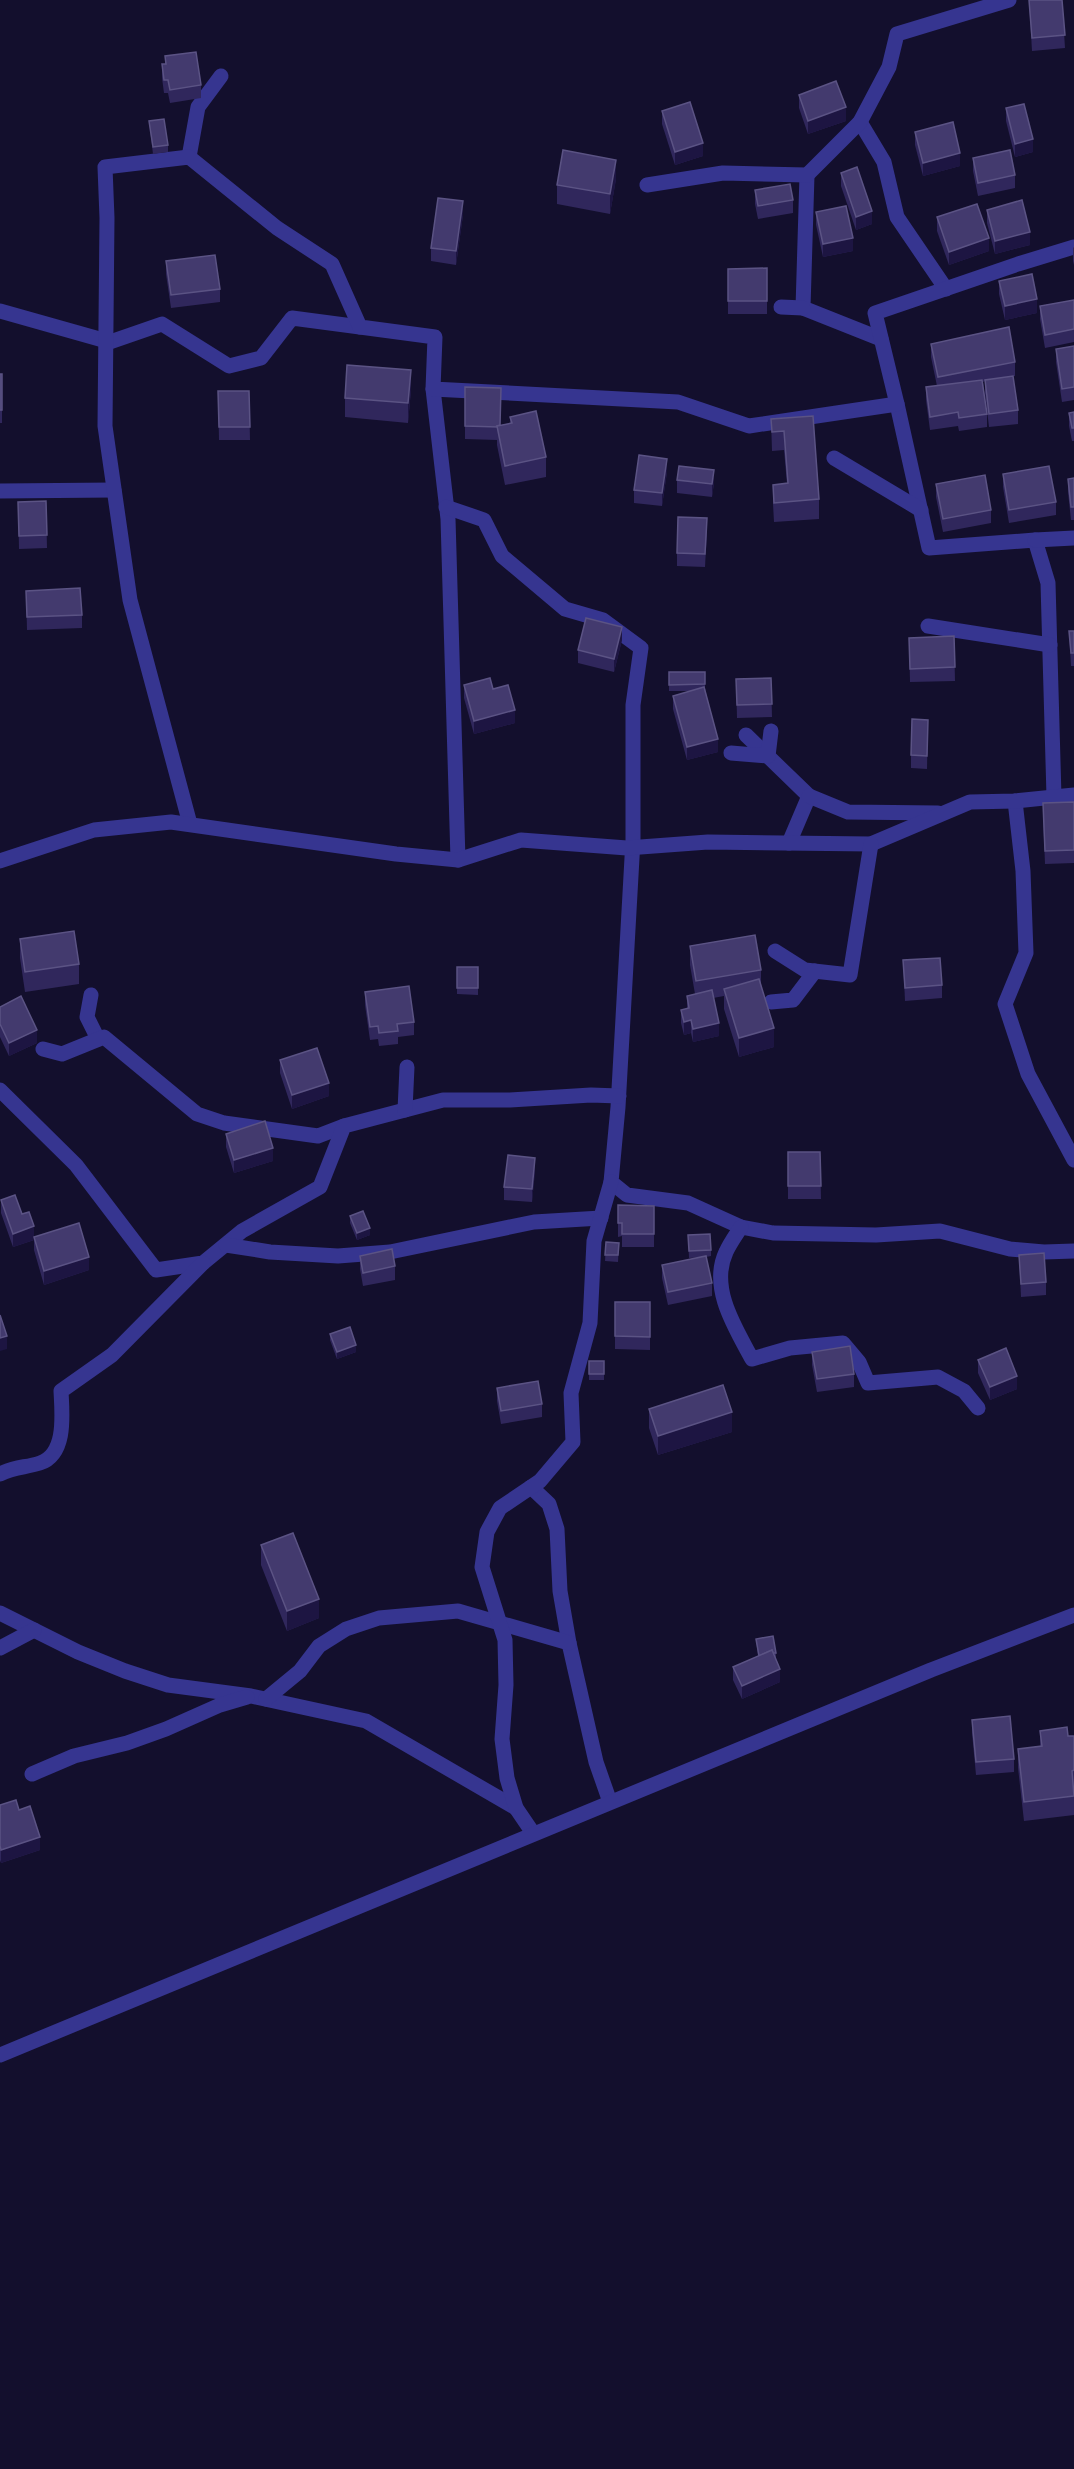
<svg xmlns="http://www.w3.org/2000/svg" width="1074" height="2469" font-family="Figtree,sans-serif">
<rect width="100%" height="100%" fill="#130f2d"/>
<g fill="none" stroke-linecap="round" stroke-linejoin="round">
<g stroke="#363590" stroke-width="15">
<path d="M860,122L884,162L897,217L946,289"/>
<path d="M189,157L198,107L221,76"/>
<path d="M807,175L803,308L881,339"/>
<path d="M647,185L723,173L807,175L860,122L889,67L897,34L1009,0"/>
<path d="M781,307L803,308"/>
<path d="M0,311L110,342L162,324L229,366L261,358L292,318L360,327"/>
<path d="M433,389L448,519L458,860"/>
<path d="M897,404L929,548L1035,540L1048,583L1054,797"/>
<path d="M834,458L921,510"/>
<path d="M0,491L114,490"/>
<path d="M446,507L484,520L502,556L565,609L603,620L641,648L633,705V840L618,1107L611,1182L627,1195L688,1203L741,1227L773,1233L876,1235L940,1231L1010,1249L1044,1252L1074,1251"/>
<path d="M1035,540L1074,538"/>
<path d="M928,626L1050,645"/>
<path d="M746,735L809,796L789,843"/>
<path d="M731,753L768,756L771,731"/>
<path d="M809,796L848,812L938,813"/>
<path d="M1015,801L1023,871L1026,953L1005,1004L1028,1074L1074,1160"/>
<path d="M190,824L130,600L105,426L107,218L105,167L189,157L277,228L332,264L360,327L435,337L433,389L678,402L749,426L897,404L875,313L1018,264L1074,247"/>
<path d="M0,861L94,830L171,822L396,854L458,860L521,840L627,848L708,842L871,844L970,802L1015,801L1074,795"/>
<path d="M775,951L805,970L850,975L871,844"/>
<path d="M91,995L87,1017L98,1039"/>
<path d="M771,1002L793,1000L815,971"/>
<path d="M43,1049L62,1054L104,1037L197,1114L224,1123L318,1136L344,1126"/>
<path d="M0,1090L76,1165L156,1270L203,1263L242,1231L320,1187L344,1126L443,1100H510L591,1095L619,1096"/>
<path d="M405,1110L407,1067"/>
<path d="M741,1227C736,1235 730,1243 726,1252C709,1288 736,1329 752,1359L790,1348L843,1343L859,1362L868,1383L938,1377L964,1391L978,1408"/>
<path d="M226,1245L270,1252L338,1256L390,1252L534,1222L601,1218"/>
<path d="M0,1474C16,1466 25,1468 40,1463C67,1454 62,1413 61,1391L112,1355L203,1263"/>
<path d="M531,1487L549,1504L557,1529L560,1591L569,1643L596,1762L610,1802"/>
<path d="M0,1613L78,1652L125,1671L168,1685L251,1696L366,1721L516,1808"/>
<path d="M0,1648L34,1630"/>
<path d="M266,1699L300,1671L319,1646L346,1629L379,1618L458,1611L569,1643"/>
<path d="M32,1774L74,1756L127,1743L166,1729L220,1705L247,1697"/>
<path d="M533,1833L516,1808L507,1778L502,1739L506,1685L505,1640L482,1567L487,1532L500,1508L540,1481L573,1442L571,1393L590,1323L594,1241L611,1182"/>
<path d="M0,2055L931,1670L1074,1615"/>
</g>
</g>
<g fill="#30275c">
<path d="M1029,0H1062L1065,48L1032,51Z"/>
<path d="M165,56L201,85V98L170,103L168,93H164L162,78V64H165Z"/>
<path d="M799,95L846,121L808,134L799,108Z"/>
<path d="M1006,108L1033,152L1015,157L1006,121Z"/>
<path d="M662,111L703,156L675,165L662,124Z"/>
<path d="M149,121L168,145V152L153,154Z"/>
<path d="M915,132L960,166L923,176L915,145Z"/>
<path d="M973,158L1015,175V188L978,196L973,171Z"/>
<path d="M841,173L872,224L856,230L841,186Z"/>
<path d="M616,179L610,214L557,204V185Z"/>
<path d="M755,190L793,200V213L758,219L755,204Z"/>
<path d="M987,210L1030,245L995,254L987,223Z"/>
<path d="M816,212L853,251L823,257L816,225Z"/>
<path d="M463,215L456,265L431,261V248Z"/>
<path d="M937,217L989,251L949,265L937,231Z"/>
<path d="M1074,247V265L1073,261V248Z"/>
<path d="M166,261L220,289V302L171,308L166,274Z"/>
<path d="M767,268V314H728V269Z"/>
<path d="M999,281L1037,313L1005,320L999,294Z"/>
<path d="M1074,300V342L1045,348L1040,319V306Z"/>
<path d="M931,344L1015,362V376L1009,377L1018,410V424L989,427L985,393V381L983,382L987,414V427L959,431L958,426L930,430L926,400V387L937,386L931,357Z"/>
<path d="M1074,346V400L1062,402L1056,362V349Z"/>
<rect x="0" y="374" width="2" height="49"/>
<path d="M465,387L501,425L510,423V417L546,457V477L505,485L497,445V440L465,439Z"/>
<path d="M411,390L408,423L345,417V398Z"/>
<path d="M218,391H249L250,440H219Z"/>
<path d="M1074,412V441H1072L1069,426V413Z"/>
<path d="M813,416L819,499V519L774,522L773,504V485L787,484L784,450L772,451L771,419Z"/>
<path d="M667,472L662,506L634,503V490Z"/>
<path d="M1003,474L1056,502V515L1009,523L1003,487Z"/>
<path d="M1074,478V520H1071L1068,492V479Z"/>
<path d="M677,480L714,483L712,497L677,493Z"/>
<path d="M936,484L991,510V523L943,532L936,497Z"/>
<path d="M46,501L47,548L19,549L18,502Z"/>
<path d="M707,531L705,567L677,566V553Z"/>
<path d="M26,591L82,615V628L27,630Z"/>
<path d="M1069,631H1074V666H1071Z"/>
<path d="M954,636L955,681L910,682L909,638Z"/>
<path d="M622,640L614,672L578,663V650Z"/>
<path d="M669,672H705V688L718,752L687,760L673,709V696L691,691H669Z"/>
<path d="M771,678L772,717L737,718L736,679Z"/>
<path d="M464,685L493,689L515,723L474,734L464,698Z"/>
<path d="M928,720L927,769L911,768V755Z"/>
<path d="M1074,802V863L1045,864L1043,816Z"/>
<path d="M20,939L79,964V984L25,992L20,958Z"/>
<path d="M690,946L761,970V985L774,1047L739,1057L724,1009V996L713,998L719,1036L693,1042L691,1033L684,1035L681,1023V1010L687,1009V996L695,994L690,965Z"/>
<path d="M903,960L942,985V998L905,1001Z"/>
<path d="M457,967H478V995L457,994Z"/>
<path d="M365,992L414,1022V1035L398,1037V1044L379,1046L378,1039L370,1040L365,1005Z"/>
<path d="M0,1007L37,1043L9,1056L0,1037Z"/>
<path d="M280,1060L329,1096L292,1109L280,1073Z"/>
<path d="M226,1134L273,1161L234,1173L226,1147Z"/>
<path d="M788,1152H820L821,1199H788Z"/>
<path d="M535,1171L532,1202L504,1200V1187Z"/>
<path d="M1,1200L22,1214L34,1237L89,1270L44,1285L34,1250V1240L13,1247L1,1213Z"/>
<path d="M618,1205L654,1206V1247H622V1236L618,1237Z"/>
<path d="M350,1216L370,1235L357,1240L350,1223Z"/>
<path d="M688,1235L711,1250V1256L706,1257L712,1283V1296L668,1305L662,1278V1265L705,1257L689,1258Z"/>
<path d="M606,1242L619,1243L618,1262L605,1261Z"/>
<path d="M1019,1255L1046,1282V1295L1021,1297Z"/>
<path d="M360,1256L395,1266V1280L363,1286L360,1269Z"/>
<path d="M615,1302H650V1350L615,1349Z"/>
<path d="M330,1334L356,1352L337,1359L330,1340Z"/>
<path d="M812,1352L854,1374V1387L817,1392L812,1365Z"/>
<path d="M978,1360L1017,1389L990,1400L978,1373Z"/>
<rect x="589" y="1361" width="15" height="19"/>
<path d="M497,1388L542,1404V1417L501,1424L497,1401Z"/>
<path d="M649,1409L732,1432L658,1455L649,1428Z"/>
<path d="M261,1545L319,1618L287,1631L261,1565Z"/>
<path d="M756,1639L776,1653V1659L780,1682L742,1699L733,1680V1667L758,1656Z"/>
<path d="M972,1720L1014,1759V1772L976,1775L972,1733Z"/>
<path d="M1040,1731L1068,1736H1074V1815L1024,1821L1018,1768V1749L1040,1746Z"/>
<path d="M0,1805L40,1850L1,1863L0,1860Z"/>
</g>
<g fill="#1d1542">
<path d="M846,107V121L808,134V121Z"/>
<path d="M1033,139V152L1015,157V144Z"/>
<path d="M703,143V156L675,165V152Z"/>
<path d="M960,153V166L923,176V163Z"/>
<path d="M616,160V179L610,214V194Z"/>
<path d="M463,201V215L456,265V251Z"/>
<path d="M872,211V224L856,230V217Z"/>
<path d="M1030,232V245L995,254V241Z"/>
<path d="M853,238V251L823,257V244Z"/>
<path d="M989,238V251L949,265V252Z"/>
<path d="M1037,299V313L1005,320V306Z"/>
<path d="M411,370V390L408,423V403Z"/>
<path d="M667,459V472L662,506V493Z"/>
<path d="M714,470V483L712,497V484Z"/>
<path d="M622,627V640L614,672V659Z"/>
<path d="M515,710V723L474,734V721Z"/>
<path d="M718,739V752L687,760V747Z"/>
<path d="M691,1020V1033L684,1035V1022Z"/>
<path d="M719,1023V1036L693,1042V1029Z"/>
<path d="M774,1028V1047L739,1057V1038Z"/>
<path d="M37,1030V1043L9,1056V1043Z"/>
<path d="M329,1083V1096L292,1109V1095Z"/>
<path d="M273,1148V1161L234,1173V1160Z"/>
<path d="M535,1158V1171L532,1202V1189Z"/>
<path d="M34,1226V1239V1237V1240L13,1247V1234Z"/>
<path d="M370,1228V1235L357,1240V1233Z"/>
<path d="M89,1257V1270L44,1285V1271Z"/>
<path d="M7,1336V1349L0,1351V1338Z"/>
<path d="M356,1345V1352L337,1359V1352Z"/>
<path d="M1017,1376V1389L990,1400V1387Z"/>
<path d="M732,1412V1432L658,1455V1436Z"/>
<path d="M319,1599V1618L287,1631V1611Z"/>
<path d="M780,1669V1682L742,1699V1686Z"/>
<path d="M40,1837V1850L1,1863V1850Z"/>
</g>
<g fill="#433a6e" stroke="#5b5384" stroke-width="1.5">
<path d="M1029,0H1062L1065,35L1032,38Z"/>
<path d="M196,52L201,85L170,90L168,80H164L162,64H166L165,56Z"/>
<path d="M836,81L846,107L808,121L799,95Z"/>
<path d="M690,102L703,143L675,152L662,111Z"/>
<path d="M1024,104L1033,139L1015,144L1006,108Z"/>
<path d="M164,119L168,145L153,147L149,121Z"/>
<path d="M953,122L960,153L923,163L915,132Z"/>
<path d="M563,150L616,160L610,194L557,185Z"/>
<path d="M1010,150L1015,175L978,183L973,158Z"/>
<path d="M857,167L872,211L856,217L841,173Z"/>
<path d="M790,184L793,200L758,206L755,190Z"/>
<path d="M438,198L463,201L456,251L431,248Z"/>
<path d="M1022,200L1030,232L995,241L987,210Z"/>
<path d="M977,204L989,238L949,252L937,217Z"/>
<path d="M846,206L853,238L823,244L816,212Z"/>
<path d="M215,255L220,289L171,295L166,261Z"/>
<path d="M767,268V301H728V269Z"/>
<path d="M1032,274L1037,299L1005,306L999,281Z"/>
<path d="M1074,300V329L1045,335L1040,306Z"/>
<path d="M1009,327L1015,362L938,377L931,344Z"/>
<path d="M1074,346V387L1062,389L1056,349Z"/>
<path d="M347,365L411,370L408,403L345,398Z"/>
<rect x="0" y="374" width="2" height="36"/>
<path d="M1013,376L1018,410L989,414L985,380Z"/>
<path d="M982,380L987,414L959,418L958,412L930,417L926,387Z"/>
<path d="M465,387L501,388L500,425L497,426L498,427L465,426Z"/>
<path d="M218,391H249L250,427H219Z"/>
<path d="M536,411L546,457L505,466L497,426L512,423L510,417Z"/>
<path d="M1074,412V428H1072L1069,413Z"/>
<path d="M813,416L819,499L774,503L773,485L788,483L784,431L772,432L771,419Z"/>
<path d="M639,455L667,459L662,493L634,490Z"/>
<path d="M679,466L714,470L712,484L677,480Z"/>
<path d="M1049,466L1056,502L1009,510L1003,474Z"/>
<path d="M985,475L991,510L943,519L936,484Z"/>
<path d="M1074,478V507H1071L1068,479Z"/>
<path d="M46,501L47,535L19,536L18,502Z"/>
<path d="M678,517L707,518L705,554L677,553Z"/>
<path d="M80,588L82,615L27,617L26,591Z"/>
<path d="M586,618L622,627L614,659L578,650Z"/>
<path d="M1069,631H1074V653H1071Z"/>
<path d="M954,636L955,667L910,669L909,638Z"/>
<path d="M669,672H705V684L669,685Z"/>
<path d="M490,678L493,689L508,685L515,710L474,721L464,685Z"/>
<path d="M771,678L772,704L737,705L736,679Z"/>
<path d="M704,687L718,739L687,747L673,696Z"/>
<path d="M912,719L928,720L927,756L911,755Z"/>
<path d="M1074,802V850L1045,851L1043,803Z"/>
<path d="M74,931L79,964L25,972L20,939Z"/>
<path d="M755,935L761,970L696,981L690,946Z"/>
<path d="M940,958L942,985L905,988L903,960Z"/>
<rect x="457" y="967" width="21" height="21"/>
<path d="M759,979L774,1028L739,1038L724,989Z"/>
<path d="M409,986L414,1022L397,1024L398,1031L379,1033L378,1026L370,1027L365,992Z"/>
<path d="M712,990L719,1023L693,1029L691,1020L684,1022L681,1010L689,1008L687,996Z"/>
<path d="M21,996L37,1030L9,1043L0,1024V1007Z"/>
<path d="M317,1048L329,1083L292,1095L280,1060Z"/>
<path d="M265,1121L273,1148L234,1160L226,1134Z"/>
<path d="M788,1152H820L821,1186H788Z"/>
<path d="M508,1155L535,1158L532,1189L504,1187Z"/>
<path d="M15,1195L22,1214L29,1212L34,1226L13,1234L1,1200Z"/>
<path d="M618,1205L654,1206V1234H622V1223H618Z"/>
<path d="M363,1211L370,1228L357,1233L350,1216Z"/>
<path d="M79,1223L89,1257L44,1271L34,1237Z"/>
<path d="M710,1234L711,1250L689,1251L688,1235Z"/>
<path d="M606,1242L619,1243L618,1255H605Z"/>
<path d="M392,1249L395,1266L363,1273L360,1256Z"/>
<path d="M1044,1253L1046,1282L1021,1284L1019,1255Z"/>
<path d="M706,1256L712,1283L668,1292L662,1265Z"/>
<path d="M615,1302H650V1337L615,1336Z"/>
<path d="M0,1315L7,1336L0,1338Z"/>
<path d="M350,1327L356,1345L337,1352L330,1334Z"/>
<path d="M850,1346L854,1374L817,1379L812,1352Z"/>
<path d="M1006,1348L1017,1376L990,1387L978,1360Z"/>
<rect x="589" y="1361" width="15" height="13"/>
<path d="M538,1381L542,1404L501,1411L497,1388Z"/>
<path d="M723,1385L732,1412L658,1436L649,1409Z"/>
<path d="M293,1533L319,1599L287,1611L261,1545Z"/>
<path d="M773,1636L776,1653H773L772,1650L759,1656L756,1639Z"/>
<path d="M772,1650L780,1669L742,1686L733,1667Z"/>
<path d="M1010,1716L1014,1759L976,1762L972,1720Z"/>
<path d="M1067,1727L1068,1736H1074V1770L1072,1771L1074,1796L1024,1802L1018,1749L1042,1746L1040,1731Z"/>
<path d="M16,1800L19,1810L30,1806L40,1837L1,1850L0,1846V1805Z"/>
</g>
</svg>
